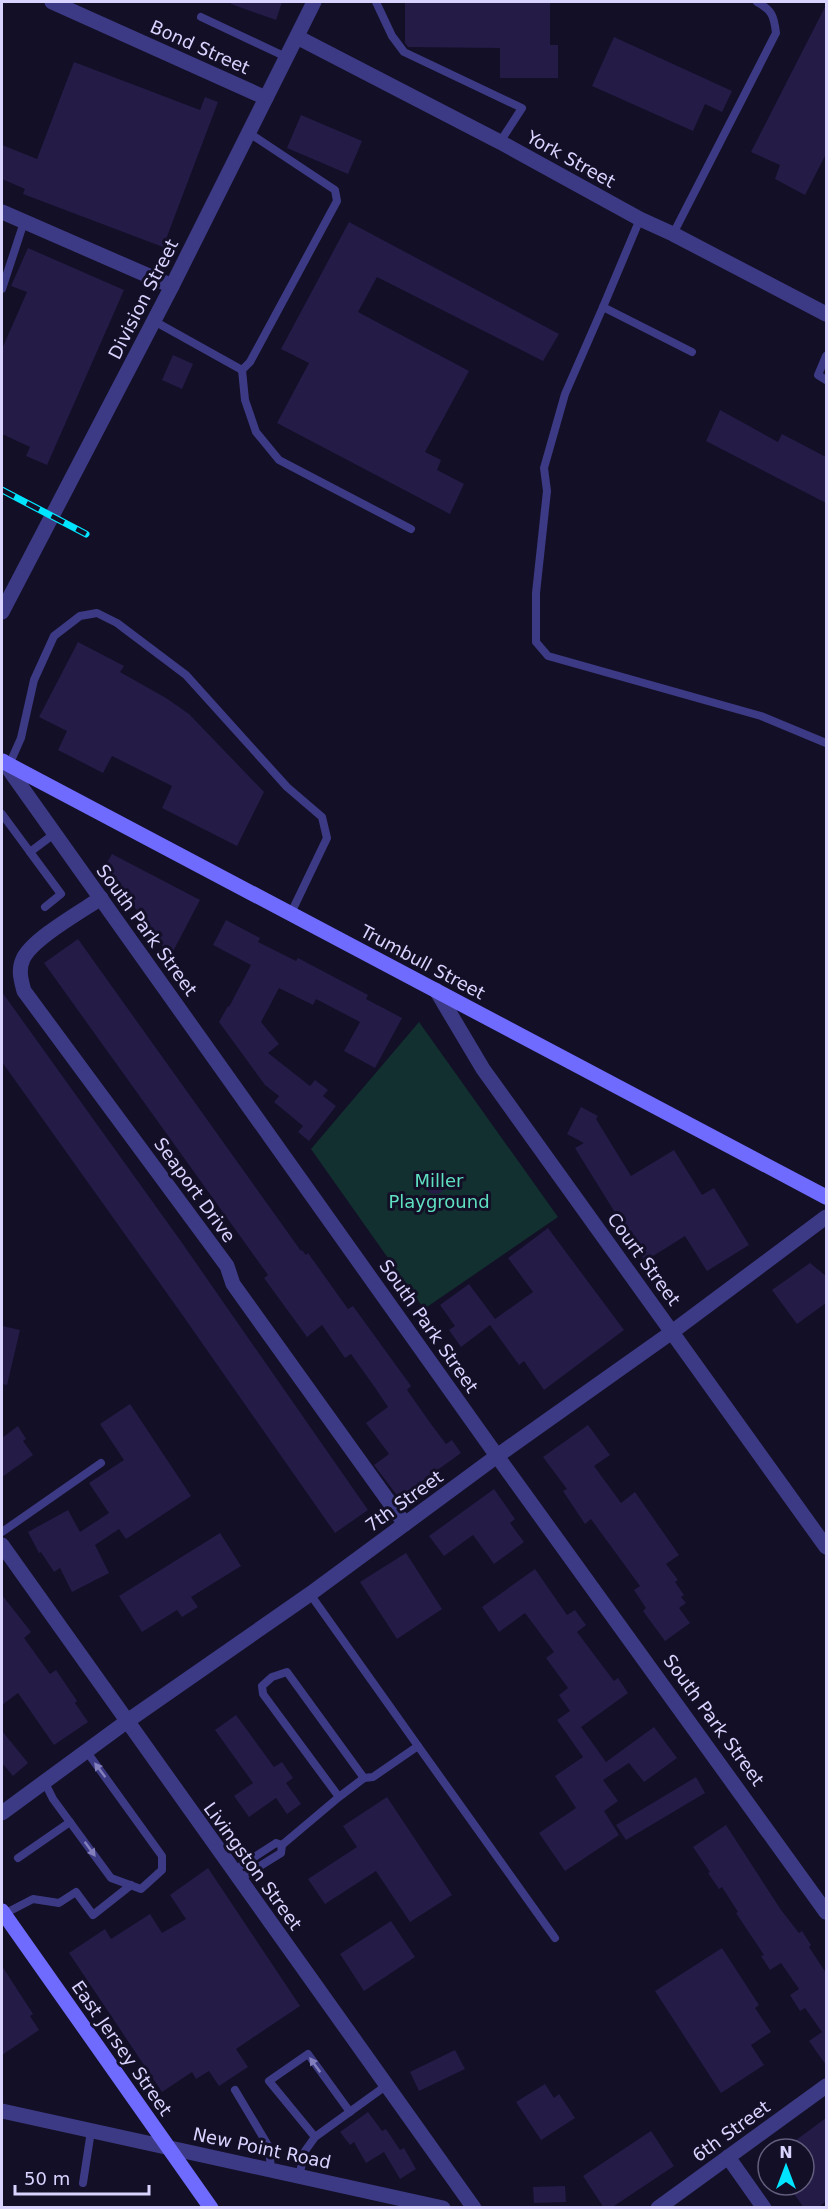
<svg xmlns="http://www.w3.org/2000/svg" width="828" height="2209" font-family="'DejaVu Sans',sans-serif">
<rect width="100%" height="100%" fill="#130f26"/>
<path fill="#12302f" d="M419,1022L558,1217L424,1309L311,1149Z"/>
<g fill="#241b47">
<path d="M231,2H282L276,20L231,4Z"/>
<path d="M405,2H550V45H558V78H500V48L408,47L405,43Z"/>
<path d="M826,5V154L805,195L775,179L780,165L751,152Z"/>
<path d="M614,37L732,91L722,112L705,104L693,131L592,86Z"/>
<path d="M74,62L200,110L205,97L218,102L163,247L23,194L25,189L2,179V145L37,159Z"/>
<path d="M301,115L362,141L348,174L287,148Z"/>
<path d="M349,222L559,334L543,361L377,277L358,312L469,371L425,452L441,460L437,470L464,484L450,514L277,423L309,363L281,349Z"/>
<path d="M28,248L124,290L47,465L26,456L30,447L2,434V349L27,292L11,286Z"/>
<path d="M173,355L193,364L182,389L162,380Z"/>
<path d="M720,410L778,442L782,434L826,457V503L706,441Z"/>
<path d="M78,642L124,666L120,672L166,698L189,714L264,792L237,846L162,808L172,786L112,756L103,773L58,750L67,731L39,717Z"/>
<path d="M112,854L200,900L170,957L105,866Z"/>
<path d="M226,920L260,938L258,942L296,961L298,958L368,995L366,999L402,1018L375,1068L344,1051L360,1022L316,999L313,1005L279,988L261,1022L279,1044L268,1053L310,1086L315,1080L328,1090L323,1096L336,1106L309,1141L298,1132L303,1126L274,1102L279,1096L265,1085L219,1022L228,1006L229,1007L251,965L213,945Z"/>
<path d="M78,939L301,1251L302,1250L306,1255L308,1253L348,1309L353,1306L411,1386L407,1390L431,1424L446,1444L452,1440L461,1453L399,1498L374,1465L389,1454L366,1423L388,1407L376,1389L351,1354L345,1358L322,1325L307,1337L264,1278L268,1275L44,963Z"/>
<path d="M2,992L180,1240L368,1510L335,1533L181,1313L2,1062Z"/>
<path d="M581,1107L598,1116L596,1119L631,1176L674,1150L702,1195L714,1188L749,1245L707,1271L685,1236L645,1261L575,1148L584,1143L567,1134Z"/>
<circle cx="435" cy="1183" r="11"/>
<path d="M548,1228L624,1330L544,1390L524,1361L519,1365L490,1325L461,1347L449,1330L455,1326L440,1305L469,1284L495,1319L533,1292L508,1258Z"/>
<path d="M810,1263L826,1276V1303L797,1324L772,1290Z"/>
<path d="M2,1326L20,1330L7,1385L2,1384Z"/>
<path d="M130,1404L191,1496L126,1539L119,1529L95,1545L109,1573L72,1592L60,1568L54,1572L41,1552L39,1553L28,1532L68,1510L80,1532L109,1513L89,1483L124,1460L100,1424Z"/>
<path d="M588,1425L610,1455L594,1466L621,1503L635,1492L679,1555L666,1564L678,1580L675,1582L684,1595L681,1597L686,1603L679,1608L690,1623L665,1641L643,1611L646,1608L634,1590L640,1586L591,1519L585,1524L563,1491L567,1489L543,1457Z"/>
<path d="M18,1426L26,1439L23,1441L33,1455L2,1477V1438Z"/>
<path d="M494,1489L515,1519L510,1523L524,1542L494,1564L473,1535L444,1556L429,1536Z"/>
<path d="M220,1533L241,1566L191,1597L198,1607L182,1617L177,1610L142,1632L119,1596Z"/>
<path d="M406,1553L442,1609L397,1639L360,1582Z"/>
<path d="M535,1569L567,1615L575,1610L586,1625L577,1632L614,1681L618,1678L628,1693L581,1727L606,1762L654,1727L677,1758L644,1782L629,1763L603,1780L618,1801L604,1811L619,1835L565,1871L539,1833L576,1808L555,1776L583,1757L557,1720L570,1711L559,1695L568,1688L546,1658L554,1652L525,1613L499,1632L482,1607Z"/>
<path d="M2,1595L31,1632L24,1638L50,1674L56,1670L77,1701L75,1703L88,1722L54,1745L18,1693L2,1705Z"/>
<path d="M236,1715L274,1767L282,1762L293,1778L286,1783L301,1804L287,1814L276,1798L249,1817L234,1796L253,1783L215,1730Z"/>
<path d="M2,1731L28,1763L13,1776L2,1763Z"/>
<path d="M696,1777L705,1793L626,1840L616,1825Z"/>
<path d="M387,1797L452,1895L410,1922L376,1871L325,1904L308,1879L357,1847L343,1826Z"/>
<path d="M726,1825L781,1910L799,1933L802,1931L811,1945L809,1947L826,1973V2065L809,2041L822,2032L805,2008L800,2011L790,1995L799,1989L781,1963L770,1970L761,1956L764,1955L736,1913L738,1912L722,1887L719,1889L708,1873L710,1872L693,1847Z"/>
<path d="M208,1868L300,2006L236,2049L248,2067L219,2086L209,2071L196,2079L192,2072L162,2092L69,1953L105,1929L111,1939L150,1914L162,1933L186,1919L170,1895Z"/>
<path d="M391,1921L415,1957L364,1991L340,1954Z"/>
<path d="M722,1948L759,2005L755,2008L771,2032L751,2045L764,2065L721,2093L655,1991Z"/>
<path d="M2,1966L33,2014L30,2016L39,2030L2,2055Z"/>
<path d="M455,2050L465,2069L419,2091L410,2072Z"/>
<path d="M545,2084L554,2098L559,2094L575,2118L541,2140L516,2102Z"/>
<path d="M368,2112L382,2131L386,2129L400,2150L404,2148L416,2169L400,2179L384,2152L366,2163L354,2142L350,2145L340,2132Z"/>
<path d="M826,2118V2201L818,2208H804L788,2185H804V2149H784Z"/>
<path d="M651,2131L674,2166L611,2208H604L583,2176Z"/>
<path d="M565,2186L566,2202L534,2203L533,2187Z"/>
</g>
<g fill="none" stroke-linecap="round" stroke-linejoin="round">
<g stroke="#3d3a85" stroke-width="8">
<path d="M376,2L392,36L404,52L522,108L500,142"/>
<path d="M201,17L286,57"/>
<path d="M640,219L603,307L692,352"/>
<path d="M673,234L776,33C774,16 772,10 757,2"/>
<path d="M2,289L24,222"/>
<path d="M603,307L565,394L544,468L547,491L536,593V642L548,656L761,716L826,743"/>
<path d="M154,321L242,370L250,362L337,201L335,190L249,133"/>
<path d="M826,356L818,375L826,380"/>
<path d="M242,370L245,400L256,432L279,460L411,529"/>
<path d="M9,765L21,738L34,680L54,636L80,616L97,613L117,623L186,675L287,787L322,817L327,838L291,913"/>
<path d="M2,814L30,852L54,834"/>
<path d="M30,852L61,894L45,907"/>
<path d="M2,1532L101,1463"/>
<path d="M310,1594L418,1746L373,1777L364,1778"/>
<path d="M418,1746L555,1938"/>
<path d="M45,1783L53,1799L111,1878L141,1889L162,1870V1856L87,1752"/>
<path d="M282,1845L339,1797L263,1694L262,1686L272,1677L287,1672L364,1778L339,1797"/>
<path d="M18,1858L70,1822"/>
<path d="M233,1871L276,1843L282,1845L281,1853L239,1879"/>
<path d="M4,1914L33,1899L59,1903L76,1892L93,1915L131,1885"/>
<path d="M235,2090L269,2147L271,2170"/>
<path d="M315,2137L269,2081L308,2054L350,2112"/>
<path d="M299,2176L305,2151L315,2137L387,2085"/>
<path d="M83,2183L91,2131"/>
</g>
<g stroke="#3d3a85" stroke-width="15">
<path d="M52,2L266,98"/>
<path d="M297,37L500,142L640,219L673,234L826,314"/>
<path d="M2,212L172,286"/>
<path d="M2,612L172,286L314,2"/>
<path d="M3,761L497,1456L826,1912"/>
<path d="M101,898C82,911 32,939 23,959C18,970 21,980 24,991L227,1266L233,1284L405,1524"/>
<path d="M436,990L483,1069L826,1547"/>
<path d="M2,1545L474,2208"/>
<path d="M2,1813L126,1722L310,1594L497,1456L672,1332L826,1217"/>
<path d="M2,2111L443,2208"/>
<path d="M728,2157L764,2208"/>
<path d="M658,2208L826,2086"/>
</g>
<g stroke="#6f6bff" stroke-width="15">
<path d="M2,761L826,1197"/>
<path d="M2,1911L211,2208"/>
</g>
<defs>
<path id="rail" d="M2,490L86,534"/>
</defs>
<use href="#rail" stroke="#00e5ff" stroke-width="7"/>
<use href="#rail" stroke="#130f26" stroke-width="4.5" stroke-dasharray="14" stroke-linecap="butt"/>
</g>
<defs><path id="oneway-solid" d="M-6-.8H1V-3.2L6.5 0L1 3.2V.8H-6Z" transform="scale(1.5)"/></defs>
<g fill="#837fbc">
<use href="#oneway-solid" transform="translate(100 1770) rotate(-127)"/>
<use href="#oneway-solid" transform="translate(90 1849) rotate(54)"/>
<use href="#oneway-solid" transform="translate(315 2065) rotate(-126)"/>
</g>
<g text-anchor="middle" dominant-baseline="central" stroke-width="6" stroke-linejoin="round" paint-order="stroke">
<g font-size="18" fill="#d9d4ff" stroke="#130f26">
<text transform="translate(200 47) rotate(24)">Bond Street</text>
<text transform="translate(571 159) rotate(29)">York Street</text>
<text transform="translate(143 299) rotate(-63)">Division Street</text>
<text transform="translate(147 930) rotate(54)">South Park Street</text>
<text transform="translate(423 962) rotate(28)">Trumbull Street</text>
<text transform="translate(195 1190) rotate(54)">Seaport Drive</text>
<text transform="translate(644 1259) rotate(54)">Court Street</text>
<text transform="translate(429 1326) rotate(55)">South Park Street</text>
<text transform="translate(404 1501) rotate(-36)">7th Street</text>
<text transform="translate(714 1720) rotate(54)">South Park Street</text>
<text transform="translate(253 1866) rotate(54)">Livingston Street</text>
<text transform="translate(122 2048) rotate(55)">East Jersey Street</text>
<text transform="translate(731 2131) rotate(-36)">6th Street</text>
<text transform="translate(262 2148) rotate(12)">New Point Road</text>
</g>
<g font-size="18" fill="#5fe0c0" stroke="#130f26">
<text x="439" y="1180">Miller<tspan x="439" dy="21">Playground</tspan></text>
</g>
</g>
<rect width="828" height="2209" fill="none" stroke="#d9d4ff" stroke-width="6"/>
<g transform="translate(786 2167)"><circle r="28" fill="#130f26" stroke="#625e7d" stroke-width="1.5"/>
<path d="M0-4.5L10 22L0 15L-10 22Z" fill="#00e5ff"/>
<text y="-9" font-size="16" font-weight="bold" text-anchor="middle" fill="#d9d4ff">N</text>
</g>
<path d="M15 2185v9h134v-9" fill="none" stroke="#d9d4ff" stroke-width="3"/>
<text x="24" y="2185" font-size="18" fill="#d9d4ff" stroke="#130f26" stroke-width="4.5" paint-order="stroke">50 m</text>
</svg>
